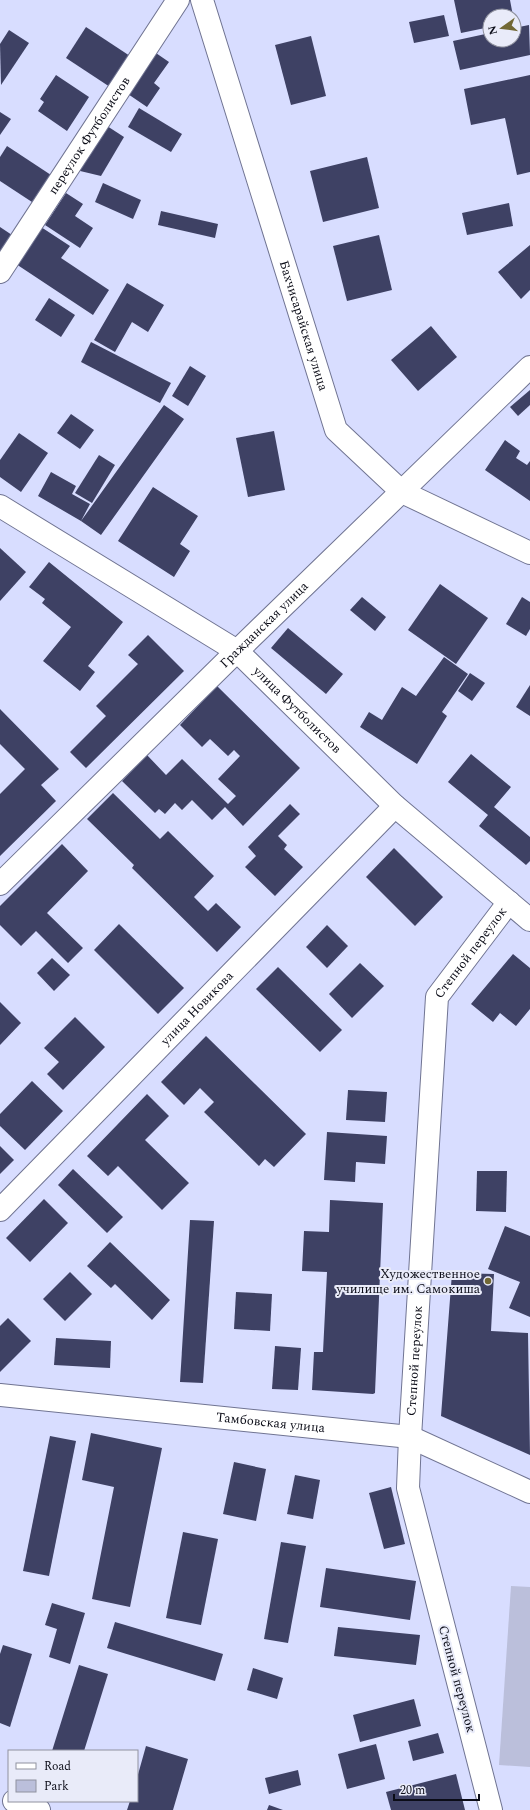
<svg xmlns="http://www.w3.org/2000/svg" width="530" height="1810" font-family="Spectral,serif">
<rect width="100%" height="100%" fill="#d8ddff"/>
<path fill="#bbbfdb" d="M511,1586L530,1587V1767L499,1765Z"/>
<g fill="#3e4164">
<path d="M454,0H510L513,16H490V27L461,33Z"/>
<path d="M444,15L449,36L414,43L409,22Z"/>
<path d="M529,25L530,55L460,70L453,41L490,33V40H514V28Z"/>
<path d="M86,27L130,56L110,87L66,58Z"/>
<path d="M9,30L29,43L1,85L0,44Z"/>
<path d="M311,36L326,96L291,105L275,45Z"/>
<path d="M153,51L169,62L154,83L160,88L147,107L125,92Z"/>
<path d="M56,75L89,97L67,131L38,111L44,102L40,99Z"/>
<path d="M530,75V172L517,175L505,118L471,125L464,89Z"/>
<path d="M139,108L182,134L171,152L128,127Z"/>
<path d="M0,112L11,119L0,135Z"/>
<path d="M104,124L124,137L101,176L76,170Z"/>
<path d="M7,146L51,175L32,202L0,181V157Z"/>
<path d="M367,157L379,208L323,222L310,171Z"/>
<path d="M103,183L141,200L133,219L95,202Z"/>
<path d="M66,193L83,204L75,216L93,228L80,248L45,225Z"/>
<path d="M509,203L513,226L467,235L462,213Z"/>
<path d="M161,211L218,224L215,238L158,225Z"/>
<path d="M0,227L12,235L0,253Z"/>
<path d="M41,227L70,246L61,258L109,290L93,315L16,264Z"/>
<path d="M379,235L392,290L347,301L333,246Z"/>
<path d="M530,245V290L521,299L498,272Z"/>
<path d="M127,283L164,305L148,332L132,322L115,352L94,340Z"/>
<path d="M49,298L75,315L61,337L35,320Z"/>
<path d="M431,326L457,357L418,391L391,360Z"/>
<path d="M91,342L171,383L160,403L81,362Z"/>
<path d="M190,366L206,376L188,406L172,396Z"/>
<path d="M530,390V405L518,416L510,407Z"/>
<path d="M164,405L184,419L101,535L81,521L38,496L51,472L76,486L72,494L90,504L81,521Z"/>
<path d="M71,414L94,430L80,449L57,433Z"/>
<path d="M274,431L285,490L248,497L236,438Z"/>
<path d="M19,433L48,453L21,492L0,477V460Z"/>
<path d="M505,440L520,451L516,458L527,465L530,461V501L485,470Z"/>
<path d="M99,455L115,465L92,503L75,493Z"/>
<path d="M153,487L198,516L180,544L190,551L174,577L118,541Z"/>
<path d="M0,548L26,572L0,601Z"/>
<path d="M49,562L123,622L88,666L95,672L80,691L43,661L71,627L42,603L45,599L29,587Z"/>
<path d="M440,584L488,618L456,664L408,630Z"/>
<path d="M362,597L386,617L375,631L350,610Z"/>
<path d="M522,597L530,602V629L526,636L506,624Z"/>
<path d="M288,628L343,674L326,694L271,648Z"/>
<path d="M148,635L184,671L86,768L70,752L106,716L96,706L138,664L128,655Z"/>
<path d="M444,657L468,674L442,712L447,716L417,764L360,727L369,712L382,720L402,687L416,696Z"/>
<path d="M470,673L485,683L472,701L458,691Z"/>
<path d="M530,685V716L516,707Z"/>
<path d="M217,686L300,768L243,826L225,807L212,820L192,800L182,810L175,803L165,814L159,809L155,813L122,781L147,755L166,775L182,759L228,804L236,796L218,779L240,756L234,750L228,756L210,739L202,747L180,725Z"/>
<path d="M0,709L59,769L41,785L56,801L0,856V794L25,769L0,744Z"/>
<path d="M471,754L511,787L494,807L530,837V861L526,865L479,826L488,815L448,782Z"/>
<path d="M113,793L160,839L137,862L168,831L214,876L194,897L208,911L216,903L241,927L217,952L132,868L134,865L87,819Z"/>
<path d="M290,804L300,814L278,836L287,845L284,849L303,867L275,896L245,867L256,856L248,847Z"/>
<path d="M62,844L88,871L47,913L83,948L68,963L36,931L21,946L0,925V906Z"/>
<path d="M394,848L443,897L415,926L366,877Z"/>
<path d="M119,924L184,988L158,1014L94,950Z"/>
<path d="M327,925L348,946L327,968L306,947Z"/>
<path d="M513,954L530,968V1009L516,1026L500,1013L493,1022L471,1004Z"/>
<path d="M52,958L70,975L54,991L37,973Z"/>
<path d="M360,963L384,986L352,1018L329,994Z"/>
<path d="M278,967L342,1030L320,1052L256,989Z"/>
<path d="M0,1002L21,1023L0,1045Z"/>
<path d="M75,1017L105,1047L63,1090L47,1074L59,1062L44,1048Z"/>
<path d="M206,1036L306,1134L274,1167L265,1159L259,1166L204,1112L214,1102L200,1088L184,1105L161,1082Z"/>
<path d="M32,1081L63,1111L25,1150L0,1126V1114Z"/>
<path d="M348,1090L387,1092L385,1122L346,1120Z"/>
<path d="M147,1094L169,1116L145,1140L189,1183L162,1210L118,1166L108,1176L87,1156Z"/>
<path d="M327,1132L387,1136L385,1164L356,1162L355,1182L324,1180Z"/>
<path d="M0,1146L14,1160L0,1174Z"/>
<path d="M73,1169L123,1217L107,1233L58,1185Z"/>
<path d="M477,1171H507L506,1212L476,1211Z"/>
<path d="M44,1199L68,1223L30,1262L6,1238Z"/>
<path d="M330,1200L383,1203L375,1393L373,1394L312,1390L314,1352H323L327,1272L302,1271L304,1231L329,1232Z"/>
<path d="M190,1220L214,1221L203,1383L180,1382Z"/>
<path d="M505,1226L530,1236V1317L509,1308L520,1282L488,1269Z"/>
<path d="M110,1242L170,1300L152,1320L115,1284L111,1288L87,1266Z"/>
<path d="M70,1272L92,1294L65,1321L43,1299Z"/>
<path d="M452,1273L494,1274L491,1331L528,1333L530,1455L441,1416Z"/>
<path d="M236,1292L272,1294L270,1331L234,1329Z"/>
<path d="M8,1318L31,1341L0,1372V1326Z"/>
<path d="M56,1338L111,1341L110,1368L54,1365Z"/>
<path d="M275,1346L301,1348L298,1390L272,1389Z"/>
<path d="M91,1433L162,1448L130,1607L92,1599L114,1487L82,1480Z"/>
<path d="M50,1436L76,1441L49,1576L23,1571Z"/>
<path d="M234,1462L266,1469L256,1521L223,1514Z"/>
<path d="M295,1475L320,1480L313,1519L287,1514Z"/>
<path d="M391,1487L405,1544L384,1549L369,1493Z"/>
<path d="M183,1532L218,1539L201,1625L166,1618Z"/>
<path d="M281,1542L306,1546L288,1643L264,1639Z"/>
<path d="M326,1568L416,1581L410,1620L320,1607Z"/>
<path d="M52,1603L85,1613L70,1664L49,1657L57,1629L45,1625Z"/>
<path d="M115,1622L223,1654L215,1681L107,1648Z"/>
<path d="M338,1627L420,1635L416,1665L334,1656Z"/>
<path d="M3,1645L32,1654L10,1727L0,1723V1654Z"/>
<path d="M79,1665L108,1674L84,1751H52Z"/>
<path d="M253,1668L283,1678L277,1699L247,1690Z"/>
<path d="M414,1699L421,1726L360,1742L353,1715Z"/>
<path d="M438,1733L444,1753L413,1761L408,1741Z"/>
<path d="M376,1744L385,1779L347,1789L338,1754Z"/>
<path d="M146,1746L188,1759L173,1810H127L130,1801H137V1778Z"/>
<path d="M298,1770L301,1785L269,1794L265,1778Z"/>
<path d="M456,1774L465,1810H391L386,1792Z"/>
<path d="M269,1805L283,1810H267Z"/>
</g>
<g fill="none" stroke-linecap="round" stroke-linejoin="round">
<defs>
<g id="minor">
<path id="s1" d="M202,0L336,430L402,492L530,553"/>
<path id="s2" d="M0,272L178,0"/>
<path id="s3" d="M0,506L237,651L395,806L530,920"/>
<path id="s4" d="M0,884L237,651L530,367"/>
<path id="s5" d="M0,1210L395,806"/>
<path id="s6" d="M0,1395L410,1437L530,1492"/>
<path d="M14,1801L39,1810"/>
<path id="s7" d="M491,1810L408,1488L410,1437L437,997L509,902"/>
</g>
</defs>
<use href="#minor" stroke="#707492" stroke-width="24"/>
<use href="#minor" stroke="#fff" stroke-width="22"/>
</g>
<circle fill="#726835" stroke="#e9ebf9" stroke-width="1.5" cx="488" cy="1281" r="4"/>
<g text-anchor="middle" dominant-baseline="central" stroke-width="4" stroke-linejoin="round" paint-order="stroke">
<g font-size="13" fill="#0b0c17" stroke="#e9ebf9">
<text stroke="none"><textPath href="#s2" startOffset="163">переулок Футболистов</textPath></text>
<text stroke="none"><textPath href="#s1" startOffset="341">Бахчисарайская улица</textPath></text>
<text stroke="none"><textPath href="#s4" startOffset="370">Гражданская улица</textPath></text>
<text stroke="none"><textPath href="#s3" startOffset="362">улица Футболистов</textPath></text>
<text stroke="none"><textPath href="#s7" startOffset="880">Степной переулок</textPath></text>
<text stroke="none"><textPath href="#s5" startOffset="282">улица Новикова</textPath></text>
<text stroke="none"><textPath href="#s7" startOffset="460">Степной переулок</textPath></text>
<text stroke="none"><textPath href="#s6" startOffset="272">Тамбовская улица</textPath></text>
<text transform="translate(457 1679) rotate(75)">Степной переулок</text>
</g>
<g font-size="13" fill="#0b0c17" stroke="#e9ebf9" text-anchor="end">
<text x="480" y="1274">Художественное<tspan x="480" dy="15">училище им. Самокиша</tspan></text>
</g>
</g>
<rect x="8" y="1750" width="130" height="52" fill="#e9ebf9" stroke="#90929f"/>
<rect x="16" y="1763" width="20" height="6" fill="#ffffff" stroke="#90929f"/>
<text x="44" y="1770" font-size="12" fill="#0b0c17">Road</text>
<rect x="16" y="1780" width="20" height="12" fill="#bbbfdb" stroke="#90929f"/>
<text x="44" y="1790" font-size="12" fill="#0b0c17">Park</text>
<g transform="translate(502 28) rotate(256)"><circle r="19" fill="#e9ebf9" stroke="#90929f"/>
<path d="M0-3L7 15L0 10L-7 15Z" fill="#726835"/>
<text y="-6" font-size="11" font-weight="bold" text-anchor="middle" fill="#0b0c17">N</text>
</g>
<path d="M394 1794v6h85v-6" fill="none" stroke="#0b0c17" stroke-width="2"/>
<text x="400" y="1794" font-size="12" fill="#0b0c17" stroke="#e9ebf9" stroke-width="3" paint-order="stroke">20 m</text>
</svg>
